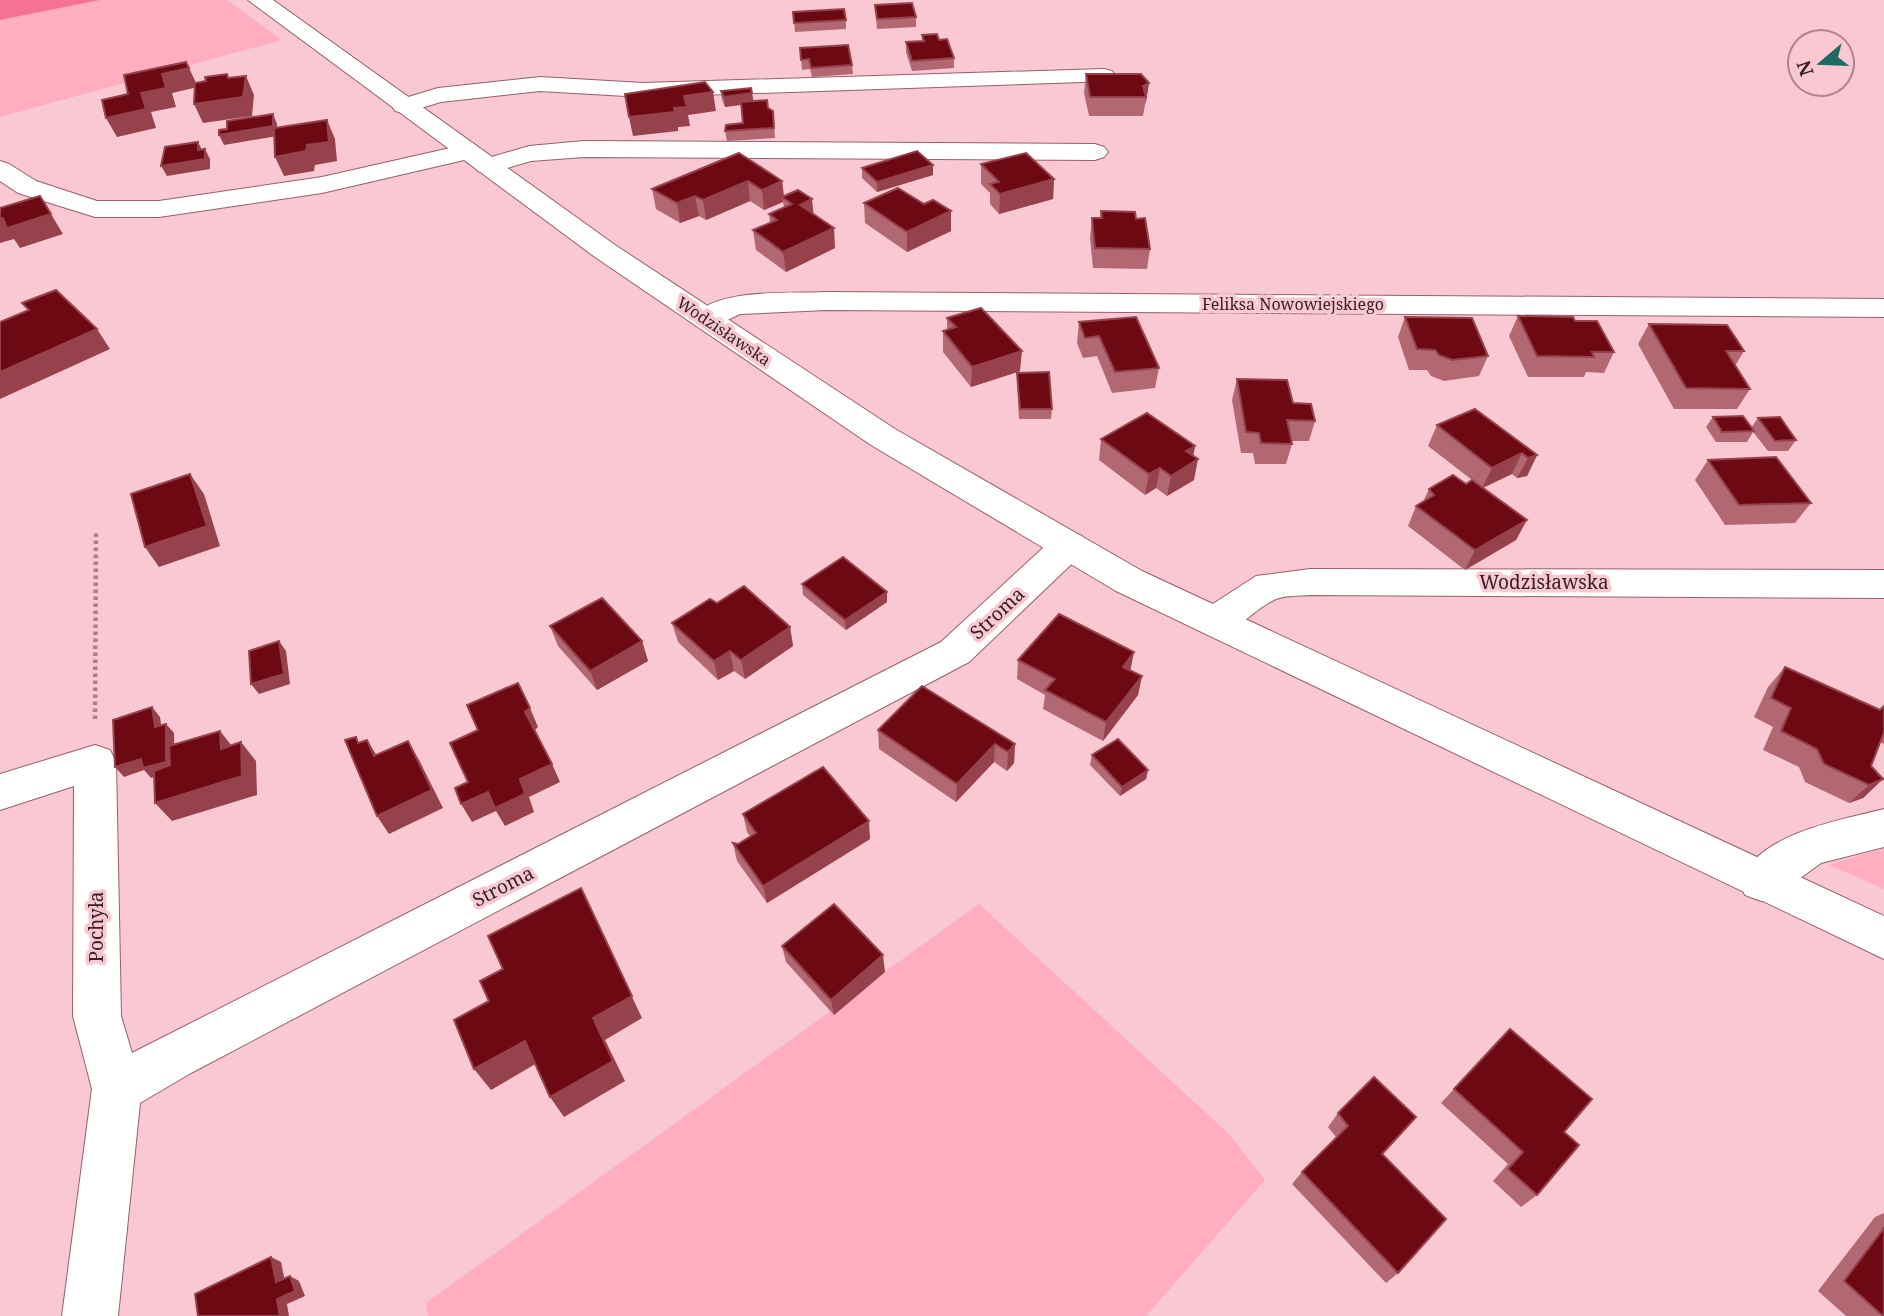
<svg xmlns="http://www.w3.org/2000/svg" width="1884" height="1316" font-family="'Noto Serif',serif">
<rect width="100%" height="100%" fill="#f9c8d2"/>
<g fill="#ffadc0">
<path d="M100,0H227L282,40L0,117V20Z"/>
<path d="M1884,848V889L1829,865Z"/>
<path d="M979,904L1230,1135L1265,1180L1146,1316H428L426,1303Z"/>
</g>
<path fill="#f47296" d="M0,0H100L0,20Z"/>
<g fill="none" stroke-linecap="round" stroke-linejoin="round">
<defs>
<g id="minor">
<path d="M1104,69L1112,71L1116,76L1112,81L643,97L540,91L441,102L404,113L395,111L392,106L395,101L438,88L540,77L643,83Z"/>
<path d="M584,141L1095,144L1104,147L1108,152L1104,157L1095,160L584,157L531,161L487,174L478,171L474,166L478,161L529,146Z"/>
<path d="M468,144L477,147L481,152L477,157L322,193L159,217H95L18,193L0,181V161L9,164L36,181L97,201H159L322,177Z"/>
<path d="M826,292L1884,299V317L826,310L740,314L717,325L706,328L695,325L691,319C713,287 791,294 826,292Z"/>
<path d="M1069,532L1082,536L1087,545L1082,554L969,662L191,1073L140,1103L118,1316H62L92,1089L73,1016L74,786L0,810V774L95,745L110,750L116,762L121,1016L132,1053L941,642L1056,536Z"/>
<path d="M1310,569L1884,570V598L1310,595C1300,596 1286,595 1276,599C1250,610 1233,641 1202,631L1196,621L1202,611L1256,576Z"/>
<path d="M1884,809V847L1821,863L1777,895L1761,901L1745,895L1739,881C1761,833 1837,821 1884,809Z"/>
</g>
<path id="major" d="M248,0H273L615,245L895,429L1142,571L1884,916V959L1116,591L871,445L595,257Z"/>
</defs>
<use href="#minor" stroke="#95606c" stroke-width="2"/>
<use href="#major" stroke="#95606c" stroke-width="2"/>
<path stroke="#a78189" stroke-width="4.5" stroke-dasharray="3.5 3.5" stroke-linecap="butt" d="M95,719L96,533"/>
<use href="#minor" fill="#fff" fill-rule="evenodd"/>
<use href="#major" fill="#fff" fill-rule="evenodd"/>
</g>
<g fill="#b26872">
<path d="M875,5L916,17V27L877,29Z"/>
<path d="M793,12L846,20V29L795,32Z"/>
<path d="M922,35L954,58V68L912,71L906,52V42L922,41Z"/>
<path d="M800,48L852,65L853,74L812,77L810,69L802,70Z"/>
<path d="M1086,74L1149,83L1143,116H1089L1084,93Z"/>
<path d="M721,91L753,101L773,111L775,138L727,141L725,131L743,123L741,105L725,107L722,100Z"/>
<path d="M739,153L782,181L784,197L814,215L835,248L786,272L756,250L753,230L770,223L769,214L784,207L783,202L764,210L750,201L706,220L699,216L680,223L656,209L652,189Z"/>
<path d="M981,164L1054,179L1053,199L999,214L990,204V193L981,184Z"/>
<path d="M862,168L933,175L877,192L862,178Z"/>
<path d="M864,203L924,204L951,231L907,252L865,223Z"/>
<path d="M1101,211L1136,219L1150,249L1147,269L1093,268L1090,238L1092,218H1100Z"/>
<path d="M1518,316L1575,321L1614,352L1604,373L1586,372L1584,377H1528L1509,336Z"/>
<path d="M1405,317L1488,356L1479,376L1444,381L1431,376L1427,370H1409L1398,337Z"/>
<path d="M947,318L1020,371L971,387L943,352V331L947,330Z"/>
<path d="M1079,322L1159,368L1155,388L1112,393L1097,356L1083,358L1077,343Z"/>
<path d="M1649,324L1744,351L1735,366L1750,389L1737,409H1674L1638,344Z"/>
<path d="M1017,373L1052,409L1051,419H1019L1017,383Z"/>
<path d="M1237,379L1293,403L1315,421L1309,441H1291L1292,444L1286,464H1255L1253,453H1241L1232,400Z"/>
<path d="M1713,417L1751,428L1758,418L1796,440L1788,451H1768L1753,432L1747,442H1716L1706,427Z"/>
<path d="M1437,425L1537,455L1527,476L1517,478L1512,474L1483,488L1516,540L1465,570L1408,526L1416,506L1423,502L1429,489L1476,483L1428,446Z"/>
<path d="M1101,439L1195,446L1193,456L1194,480L1167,496L1156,488L1145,495L1099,460Z"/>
<path d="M1708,460L1811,503L1795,523L1725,525L1695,480Z"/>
<path d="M802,584L887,602L846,630L803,595Z"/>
<path d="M717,603L790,627L793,646L745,679L734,671L718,680L678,642L672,623Z"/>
<path d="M550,626L642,641L648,661L597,690L558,646Z"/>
<path d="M1134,652L1130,670L1142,676L1138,695L1103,741L1043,709L1045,695L1017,679L1018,660Z"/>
<path d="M1785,667L1879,710L1884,705V744L1880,742L1871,766L1883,779L1863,798L1849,803L1805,782L1799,767L1763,750L1773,727L1754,717L1768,687Z"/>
<path d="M878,730L1015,744L1014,763L1007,771L994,762L956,802L879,749Z"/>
<path d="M1092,755L1148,770L1146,779L1120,796L1090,765Z"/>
<path d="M743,814L870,839L767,903L737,861L733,843L738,844L750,836L747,832Z"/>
<path d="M782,946L885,972L834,1015L786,962Z"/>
<path d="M1510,1029L1564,1132L1537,1195L1521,1207L1493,1181L1508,1164L1441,1103Z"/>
<path d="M1338,1113L1382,1154L1398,1273L1386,1283L1292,1184L1302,1172L1336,1137L1328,1127Z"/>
<path d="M1884,1213V1316H1846L1818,1291L1875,1217Z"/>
</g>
<g fill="#96424c">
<path d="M189,68L198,87L172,93L176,107L151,112L156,128L117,137L106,118L141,93L162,74Z"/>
<path d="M246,76L254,95L252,116L203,123L194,104Z"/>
<path d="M1149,83L1146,102L1145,103L1146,97L1143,86Z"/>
<path d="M713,92L716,111L688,115L690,126L678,127V131L633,136L629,117L674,108L684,96Z"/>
<path d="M752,93L754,103L725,107L724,97Z"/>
<path d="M273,114L277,124V136L224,145L219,135Z"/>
<path d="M327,120L335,139L337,161L315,165L314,171L284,176L275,157L307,145Z"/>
<path d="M198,142L203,152L205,149L210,159V169L167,176L161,166L198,150Z"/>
<path d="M933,165V175L877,192V182Z"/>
<path d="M1054,179L1053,199L999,214L1000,194Z"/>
<path d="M748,181L750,201L706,220L703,200Z"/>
<path d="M782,181L784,198L782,197L783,202L764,210L762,190Z"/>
<path d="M40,196L63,234L20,248L14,239L0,243V219Z"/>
<path d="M695,196L699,216L680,223L677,203Z"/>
<path d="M812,199L814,219L800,205Z"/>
<path d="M951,211V231L907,252V232Z"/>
<path d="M834,228L835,248L786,272L783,252Z"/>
<path d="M97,329L110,349L0,399V372Z"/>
<path d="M1022,351L1020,371L971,387L972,367Z"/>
<path d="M1195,446L1192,463L1198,459L1194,480L1167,496L1171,476L1186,451Z"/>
<path d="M1522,453L1512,474L1482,488L1492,468Z"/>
<path d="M1537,455L1527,476L1517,478L1528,458Z"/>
<path d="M1160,468L1156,488L1145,495L1149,474Z"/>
<path d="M190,474L204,494L220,546L159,567L145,547Z"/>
<path d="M1527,520L1516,540L1465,570L1475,550Z"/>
<path d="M887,592V602L846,630L845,620Z"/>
<path d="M790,627L793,646L745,679L741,660Z"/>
<path d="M279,641L286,651L290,684L259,694L251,684Z"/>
<path d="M642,641L648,661L597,690L590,671Z"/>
<path d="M730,651L734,671L718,680L714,661Z"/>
<path d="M1134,652L1130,672L1123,667Z"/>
<path d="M1142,676L1138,695L1103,741L1106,722Z"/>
<path d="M152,707L160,717L163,737L155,727Z"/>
<path d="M530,708L538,727L534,731L525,712Z"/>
<path d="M166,724L174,733L175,771L151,778L144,770L124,777L115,767Z"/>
<path d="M220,731L235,750L221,749Z"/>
<path d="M367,740L379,759L374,756Z"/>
<path d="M408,741L419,760L443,808L389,834L377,816Z"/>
<path d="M241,742L256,761L257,795L172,821L155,803Z"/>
<path d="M995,744L994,762L956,802L957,784Z"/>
<path d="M1015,744L1014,763L1007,771L1008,752Z"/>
<path d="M552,764L560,782L529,797L534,812L505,826L496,811L472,822L461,804Z"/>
<path d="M1148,770L1146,779L1120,796L1122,787Z"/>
<path d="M1883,779L1863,798L1849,803L1869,785Z"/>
<path d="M869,821L870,839L767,903L763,886Z"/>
<path d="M581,888L642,1018L605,1040L625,1081L564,1117L550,1097L593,1018Z"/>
<path d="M883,955L885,972L834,1015L831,1000Z"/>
<path d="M525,1041L539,1062L491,1090L474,1069Z"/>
<path d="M271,1257L281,1262L286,1287L276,1282Z"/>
<path d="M290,1276L299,1281L305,1296L287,1304L289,1316H280L277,1299Z"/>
</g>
<g fill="#6c0912" stroke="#96424c" stroke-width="2">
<path d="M912,3L916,17L877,19L875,5Z"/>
<path d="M844,9L846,20L794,23L793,12Z"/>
<path d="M937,34L939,40L947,39L954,58L912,61L906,42L924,41L922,35Z"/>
<path d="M848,45L852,65L811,68L809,59L801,60L800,48Z"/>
<path d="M186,62L189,68L162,74L166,88L141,93L146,109L106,118L102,100L128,94L124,75Z"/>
<path d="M227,74L228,78L246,76L243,97L194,104L195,83L206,81L205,77Z"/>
<path d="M1086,74H1141L1149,83L1143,86L1146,97H1090Z"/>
<path d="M705,82L713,92L684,96L687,107L674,108L675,112L629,117L625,94Z"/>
<path d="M751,88L752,93L724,97L721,91Z"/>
<path d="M767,100L768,108L773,111L774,128L725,131L726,125L743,123L741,102Z"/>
<path d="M273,114V126L219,135V130L227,129V121Z"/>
<path d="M327,120L329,142L307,145L306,151L275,157L274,128Z"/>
<path d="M198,142V150L205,149V159L161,166L165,147Z"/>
<path d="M917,151L933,165L877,182L862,168Z"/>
<path d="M739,153L782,181L762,190L748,181L703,200L695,196L677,203L652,189Z"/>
<path d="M1026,153L1054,179L1000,194L990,184L999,182L981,164Z"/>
<path d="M898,188L924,204L933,200L951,211L907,232L864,203Z"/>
<path d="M798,190L812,199L800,205L834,228L783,252L753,230L777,220L769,214L792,204L782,197Z"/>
<path d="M40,196L51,214L7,228L3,218L0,219V208Z"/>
<path d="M1101,211L1135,212L1136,219L1145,218L1150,249L1095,248L1092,218H1102Z"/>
<path d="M56,290L97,329L0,372V322L29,310L22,303Z"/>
<path d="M981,308L1022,351L972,367L943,331L956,327L947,318Z"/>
<path d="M1518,316L1573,317L1575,321H1597L1614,352H1592L1594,357L1537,356Z"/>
<path d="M1136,317L1159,368L1115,372L1099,336L1085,338L1079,322Z"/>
<path d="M1405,317L1472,318L1488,356L1452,360L1439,355L1435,350L1417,349Z"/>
<path d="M1649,324L1727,325L1744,351H1726L1750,389L1686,388Z"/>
<path d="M1049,372L1052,409H1020L1017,373Z"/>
<path d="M1237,379L1287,380L1293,403L1311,404L1315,421L1287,420L1292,444L1261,443L1259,433L1246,432Z"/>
<path d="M1475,409L1537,455L1528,458L1522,453L1492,468L1437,425Z"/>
<path d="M1147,413L1195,446L1186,451L1198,459L1171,476L1160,468L1149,474L1101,439Z"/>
<path d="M1743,416L1754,431L1722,432L1713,417Z"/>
<path d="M1780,417L1796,440L1775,441L1758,418Z"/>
<path d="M1776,457L1811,503L1739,505L1708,460Z"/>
<path d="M190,474L207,526L145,547L131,494Z"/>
<path d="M1453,475L1466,484L1472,480L1527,520L1475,550L1416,506L1434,495L1429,489Z"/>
<path d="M843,557L887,592L845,620L802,584Z"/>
<path d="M744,586L790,627L741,660L730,651L714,661L672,623L710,599L717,603Z"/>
<path d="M602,598L642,641L590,671L550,626Z"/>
<path d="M1059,614L1134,652L1123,667L1142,676L1106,722L1045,690L1055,679L1018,660Z"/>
<path d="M279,641L284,674L251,684L249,651Z"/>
<path d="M1785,667L1880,710L1884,706V732L1871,766L1883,779L1869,785L1824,764L1817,749L1781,731L1791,708L1771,698Z"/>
<path d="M518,683L530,708L525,712L552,764L520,779L525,794L495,808L488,792L461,804L455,788L468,782L450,743L478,730L467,705Z"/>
<path d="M922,686L1015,744L1008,752L995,744L957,784L878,730Z"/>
<path d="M152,707L155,727L166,724V762L143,768L141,759L115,767L113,720Z"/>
<path d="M220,731L221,749L241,742L242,776L155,803L154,771L170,765L169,746Z"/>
<path d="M356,737L358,743L367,740L374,756L408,741L432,790L377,816L345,740Z"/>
<path d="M1118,739L1148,770L1122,787L1092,755Z"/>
<path d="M823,767L869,821L763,886L733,843L738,844L756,833L743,814Z"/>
<path d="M581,888L632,996L593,1018L613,1061L550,1097L525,1041L474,1069L454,1020L489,1001L480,981L503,969L488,936Z"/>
<path d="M834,904L883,955L831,1000L782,946Z"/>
<path d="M1510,1029L1592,1099L1564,1132L1579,1145L1537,1195L1508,1169L1523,1152L1454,1089Z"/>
<path d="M1374,1077L1416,1117L1382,1154L1446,1219L1398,1273L1302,1172L1348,1126L1338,1113Z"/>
<path d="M1884,1228V1316H1883L1844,1281Z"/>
<path d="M271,1257L276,1282L290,1276L295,1291L277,1299L280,1316H198L195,1294Z"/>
</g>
<g text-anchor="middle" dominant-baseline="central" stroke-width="7" stroke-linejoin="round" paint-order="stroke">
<g font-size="16" fill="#382127" stroke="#f9c8d2">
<text x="1293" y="304">Feliksa Nowowiejskiego</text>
<text transform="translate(724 331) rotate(34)">Wodzisławska</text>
</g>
<g font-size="19" fill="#382127" stroke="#f9c8d2">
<text x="1544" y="582">Wodzisławska</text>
<text transform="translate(997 613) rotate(-43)">Stroma</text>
<text transform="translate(503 886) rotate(-27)">Stroma</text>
<text transform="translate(96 927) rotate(-90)">Pochyła</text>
</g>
</g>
<g transform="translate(1821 63) rotate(251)"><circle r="33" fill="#f9c8d2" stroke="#ac858e" stroke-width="2"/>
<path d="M0-5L12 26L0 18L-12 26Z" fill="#216a62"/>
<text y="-10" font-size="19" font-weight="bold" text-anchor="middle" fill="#382127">N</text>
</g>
</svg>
